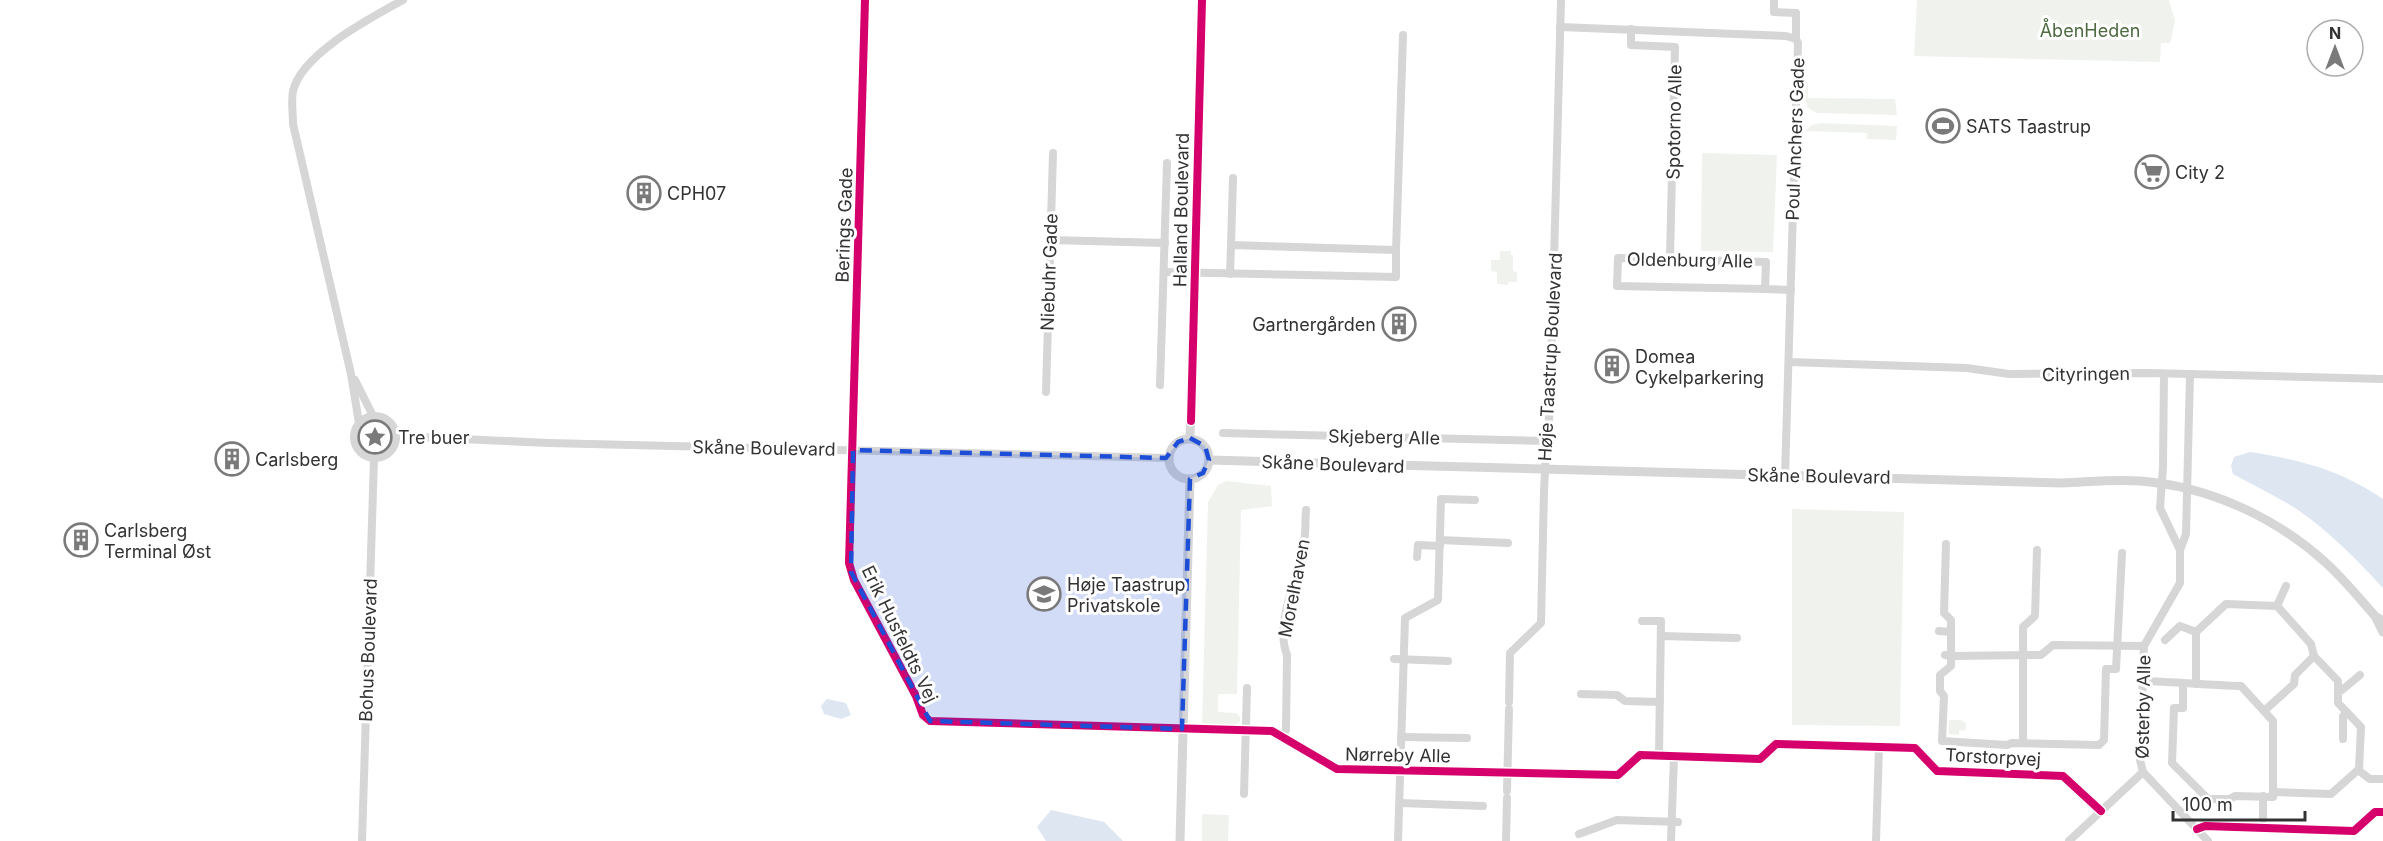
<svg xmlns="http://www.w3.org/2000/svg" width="2383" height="841" font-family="Inter,sans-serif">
<rect width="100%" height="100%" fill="#fff"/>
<g fill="#f0f3ed">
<path d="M1917,0H2169L2175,21L2170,43H2161L2160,62L1914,56Z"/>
<path d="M1805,81L1808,82V98L1895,99L1897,115L1817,113C1802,107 1805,95 1805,81Z"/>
<path d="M1821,123L1897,126L1896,140L1867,139V133L1805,131L1812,125Z"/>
<path d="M1702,153L1777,155L1773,252L1701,251Z"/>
<path d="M1500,251H1511V255H1513V271L1517,272V282H1508V285L1497,284V272L1491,271V260H1500Z"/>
<path d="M1227,481L1271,486L1272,506L1241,510L1237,694H1218V712L1236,713L1240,717V722L1235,725H1202L1208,502L1218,485Z"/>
<path d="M1792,509L1904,512L1900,726L1792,725Z"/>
<path d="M1949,720H1961L1966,723V730L1959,731V735L1949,734Z"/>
<path d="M1202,814L1229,815L1228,841H1202Z"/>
</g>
<g fill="#dde6f1">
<path d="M2250,452C2301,460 2340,470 2383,499V588C2357,560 2330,532 2298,510C2278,497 2255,486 2233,474L2231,466L2234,457Z"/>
<path d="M827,699L846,703L851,715L841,719L824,714L821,706Z"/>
<path d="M1051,810L1104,822L1123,841H1046L1037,827Z"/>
</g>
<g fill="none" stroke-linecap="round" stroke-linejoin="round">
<g stroke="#d6d6d6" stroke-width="8">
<path d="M865,0L849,563L854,580L916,696L923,715L930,721L1272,731L1337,769L1480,771"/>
<path d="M1774,0V12L1796,13V39L1798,43L1785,476"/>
<path d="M1560,27L1786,36L1796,39"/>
<path d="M1631,29V45L1675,47L1670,259"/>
<path d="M1050,240L1165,243"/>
<path d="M1231,245L1233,178"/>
<path d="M1164,272L1396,277V250"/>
<path d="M1230,274L1231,245L1396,250L1403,35"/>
<path d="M1765,289L1617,286L1618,258L1766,262L1765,289L1791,290"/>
<path d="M1789,362L1967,368L2009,374L2149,373L2383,379"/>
<path d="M2164,374L2163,467L2160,508L2180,550"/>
<path d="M355,380L373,416"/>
<path d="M1160,385L1167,163"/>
<path d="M1046,392L1053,153"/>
<circle cx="375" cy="437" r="21"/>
<path d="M359,423L351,374L293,124C293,114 291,101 293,91C302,53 371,18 403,0"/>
<path d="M1223,433L1546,441"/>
<path d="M396,436L549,443L1168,458"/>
<path d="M1546,450L1550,409L1561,0"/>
<path d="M1440,540L1508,543"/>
<path d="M1946,544L1944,613L1951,620V656L2041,655L2053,645L2144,646"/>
<path d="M1417,557L1418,545L1440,546"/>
<path d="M2277,606L2286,586"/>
<path d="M1642,621H1661L1659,755"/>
<path d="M1939,631L1951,632"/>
<path d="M1661,636L1737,638"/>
<path d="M2165,640L2180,626L2196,632"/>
<path d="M1945,655L1951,656V666L1940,675V691L1944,696L1942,741L2007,745L2012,743L2099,745L2104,740L2106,669H2116L2122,553"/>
<path d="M1394,659L1448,661"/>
<path d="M2143,681C2176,682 2208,685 2241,686L2273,721V797L2235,796L2230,799H2208L2172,763L2174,708H2183V683"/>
<path d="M2196,684V632L2226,604L2277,606L2311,644L2314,656L2338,681V703L2361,727L2359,769L2331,794L2273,792"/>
<path d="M2338,690H2342L2360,675"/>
<path d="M1581,694L1617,695L1625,701L1660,702"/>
<path d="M1509,702L1510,653L1541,623L1544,491"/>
<path d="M2264,711L2294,684L2295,675L2314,656"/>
<path d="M1282,737L1286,730L1287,655C1274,622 1299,577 1304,543C1306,532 1305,521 1306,510"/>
<path d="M1401,737L1467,738"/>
<path d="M2343,739V716L2347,712"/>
<path d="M2023,743V627L2035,616L2037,550"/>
<path d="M2358,770L2370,779H2383"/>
<path d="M1487,771L1618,775L1640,755L1760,759L1776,744L1915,748L1937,771L2063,776L2101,811"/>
<path d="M2143,772L2208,841"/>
<path d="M1507,791L1509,709"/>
<path d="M1244,794L1247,688"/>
<path d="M1400,803L1483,806"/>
<path d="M2263,819V796"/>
<path d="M1579,834L1617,820L1678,822"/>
<path d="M362,841L374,458"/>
<path d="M1398,841L1405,618L1438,600L1441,499L1475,500"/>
<path d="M1506,841L1507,798"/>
<path d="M1671,841L1674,756"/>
<path d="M1876,841L1879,747"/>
<path d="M2069,841L2143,772L2140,760L2144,646L2180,583V550L2186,534L2190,374"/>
</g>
<g stroke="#d6d6d6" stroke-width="9">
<path d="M1190,438L1202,0"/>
<circle cx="1189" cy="459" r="20"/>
<path d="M1209,460L2062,483C2088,482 2114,479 2140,481C2208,486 2275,517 2325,562C2343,578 2359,598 2375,616L2383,621"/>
<path d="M2376,618L2383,632"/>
<path d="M1180,841L1190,479"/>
</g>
<path stroke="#d6d6d6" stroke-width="8" d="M1544,491L1546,450"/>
<defs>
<g id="cycleway">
<path d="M865,0L849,563L854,580L916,696L923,715L930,721L1272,731L1337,769L1618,775L1640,755L1760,759L1776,744L1915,748L1937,771L2063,776L2101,811"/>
<path d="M1191,421L1202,0"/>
<path d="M2197,829L2205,826L2354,831L2375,812H2383"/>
</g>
</defs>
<use href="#cycleway" stroke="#fff" stroke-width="11"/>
<use href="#cycleway" stroke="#d6006c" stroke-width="8"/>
</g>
<path fill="#1d4ed8" fill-opacity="0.2" stroke="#1d4ed8" stroke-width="4.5" stroke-dasharray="12 8" stroke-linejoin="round" d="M1190,438L1205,446L1209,460L1203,473L1190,479L1182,729L930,721L851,572L853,450L1166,458L1178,442Z"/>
<defs>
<symbol id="stadium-ring" viewBox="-11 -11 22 22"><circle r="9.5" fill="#fff" stroke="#7a7a7a" stroke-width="1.5"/><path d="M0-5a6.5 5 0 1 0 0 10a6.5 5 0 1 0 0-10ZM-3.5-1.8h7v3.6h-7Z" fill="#7a7a7a"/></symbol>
<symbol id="supermarket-ring" viewBox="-11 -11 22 22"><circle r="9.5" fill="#fff" stroke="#7a7a7a" stroke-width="1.5"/><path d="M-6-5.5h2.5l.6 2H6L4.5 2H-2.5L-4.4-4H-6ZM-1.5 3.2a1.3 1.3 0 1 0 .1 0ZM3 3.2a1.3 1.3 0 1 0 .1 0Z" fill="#7a7a7a"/></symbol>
<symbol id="building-ring" viewBox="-11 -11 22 22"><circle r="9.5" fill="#fff" stroke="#7a7a7a" stroke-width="1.5"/><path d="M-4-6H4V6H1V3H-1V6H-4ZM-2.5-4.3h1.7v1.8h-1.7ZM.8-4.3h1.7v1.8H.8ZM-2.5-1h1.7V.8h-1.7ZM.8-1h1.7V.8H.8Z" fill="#7a7a7a"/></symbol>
<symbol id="sight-ring" viewBox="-11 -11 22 22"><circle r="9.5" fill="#fff" stroke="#7a7a7a" stroke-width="1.5"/><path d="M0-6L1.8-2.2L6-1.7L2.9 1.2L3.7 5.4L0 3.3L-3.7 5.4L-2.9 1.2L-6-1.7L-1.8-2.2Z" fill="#7a7a7a"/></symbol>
<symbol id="school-ring" viewBox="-11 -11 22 22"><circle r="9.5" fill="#fff" stroke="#7a7a7a" stroke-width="1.5"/><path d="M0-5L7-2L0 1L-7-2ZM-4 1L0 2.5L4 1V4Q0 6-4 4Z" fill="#7a7a7a"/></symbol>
</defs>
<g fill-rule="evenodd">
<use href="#stadium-ring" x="1924" y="107" width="38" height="38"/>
<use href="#supermarket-ring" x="2133" y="153" width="38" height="38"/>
<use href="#building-ring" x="625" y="174" width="38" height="38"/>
<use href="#building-ring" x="1380" y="305" width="38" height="38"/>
<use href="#building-ring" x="1593" y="347" width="38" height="38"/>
<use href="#sight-ring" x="356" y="418" width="38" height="38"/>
<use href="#building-ring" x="213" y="440" width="38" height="38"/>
<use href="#building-ring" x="62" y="521" width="38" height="38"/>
<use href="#school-ring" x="1025" y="575" width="38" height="38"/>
</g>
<g text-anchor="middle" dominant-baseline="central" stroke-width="6" stroke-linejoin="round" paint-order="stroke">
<g font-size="18" fill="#4e6b41" stroke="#fff">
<text x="2090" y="30">ÅbenHeden</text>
</g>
<g font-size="18" fill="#323232" stroke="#fff">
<text transform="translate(1674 122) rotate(-89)">Spotorno Alle</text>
<text transform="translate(1795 139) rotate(-88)">Poul Anchers Gade</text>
<text transform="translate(1181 210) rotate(-89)">Halland Boulevard</text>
<text transform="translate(844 225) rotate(-88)">Berings Gade</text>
<text transform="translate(1690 260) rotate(1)">Oldenburg Alle</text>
<text transform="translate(1049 272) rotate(-88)">Niebuhr Gade</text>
<text transform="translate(1550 357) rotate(-87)">Høje Taastrup Boulevard</text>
<text transform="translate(2086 374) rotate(-1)">Cityringen</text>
<text transform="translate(1384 437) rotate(1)">Skjeberg Alle</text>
<text transform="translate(764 448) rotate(1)">Skåne Boulevard</text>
<text transform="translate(1333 464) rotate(2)">Skåne Boulevard</text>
<text transform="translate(1819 476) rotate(1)">Skåne Boulevard</text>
<text transform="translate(1294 588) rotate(-79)">Morelhaven</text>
<text transform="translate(900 634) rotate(64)">Erik Husfeldts Vej</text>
<text transform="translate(368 650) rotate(-88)">Bohus Boulevard</text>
<text transform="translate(2143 707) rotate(-89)">Østerby Alle</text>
<text transform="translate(1398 755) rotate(1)">Nørreby Alle</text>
<text transform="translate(1993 757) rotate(3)">Torstorpvej</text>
</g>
<g font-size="18" fill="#323232" stroke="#fff" text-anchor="start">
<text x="1966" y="126">SATS Taastrup</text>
<text x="2175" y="172">City 2</text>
<text x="667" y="193">CPH07</text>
<text x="1376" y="324" text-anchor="end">Gartnergården</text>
<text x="1635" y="356">Domea<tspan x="1635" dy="21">Cykelparkering</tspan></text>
<text x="398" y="437">Tre buer</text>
<text x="255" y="459">Carlsberg</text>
<text x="104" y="530">Carlsberg<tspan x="104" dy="21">Terminal Øst</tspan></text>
<text x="1067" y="584">Høje Taastrup<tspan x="1067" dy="21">Privatskole</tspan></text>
</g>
</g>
<g transform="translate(2335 48)"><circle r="28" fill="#ffffff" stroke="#adadad" stroke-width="1.5"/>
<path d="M0-4.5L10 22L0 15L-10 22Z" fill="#7a7a7a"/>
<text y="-9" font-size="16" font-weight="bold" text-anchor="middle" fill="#323232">N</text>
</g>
<path d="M2173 811v9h132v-9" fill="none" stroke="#323232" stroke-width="3"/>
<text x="2182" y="811" font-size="18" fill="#323232" stroke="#ffffff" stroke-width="4.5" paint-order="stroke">100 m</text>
</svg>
